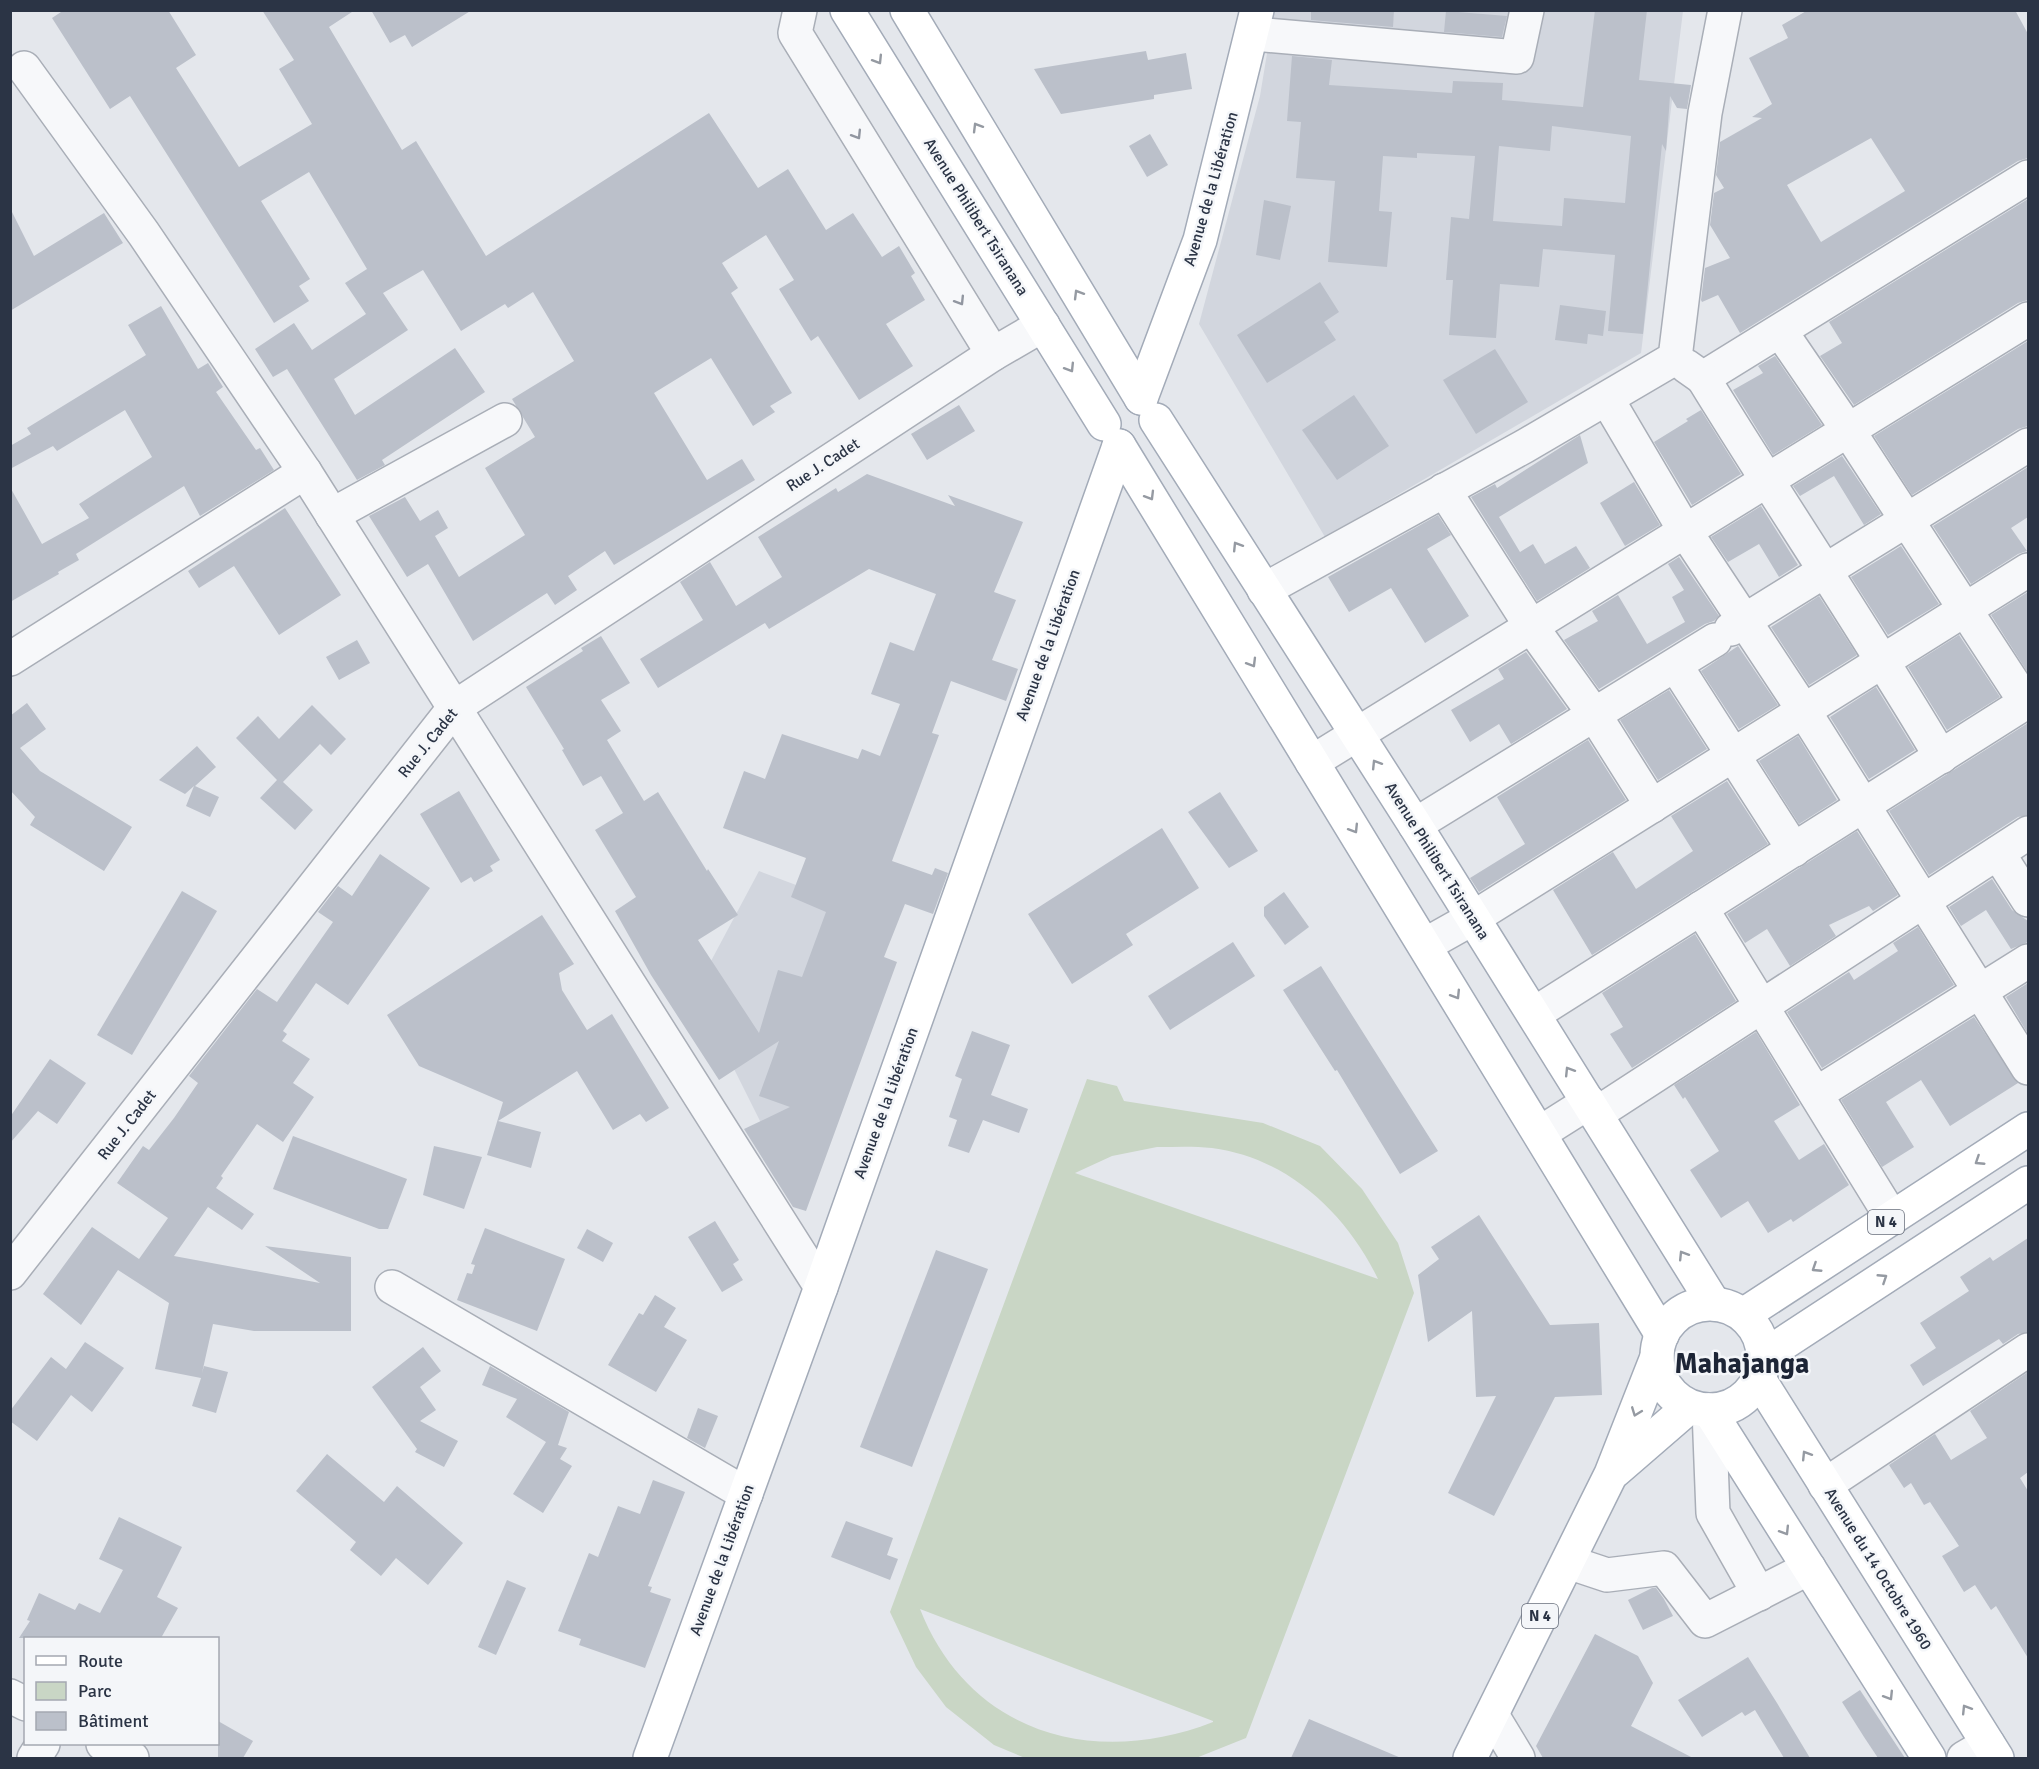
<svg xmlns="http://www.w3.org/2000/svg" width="2039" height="1769" font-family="Signika,sans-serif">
<rect width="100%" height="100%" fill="#e4e7ec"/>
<g fill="#d2d6de">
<path d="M1274,11H1683L1641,353L1325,537L1199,324L1260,96Z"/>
<path d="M759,871L895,922L795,1191L695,991Z"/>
</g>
<path fill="#c9d6c5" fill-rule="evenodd" d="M1087,1079L1117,1086L1124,1101L1263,1123L1320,1146L1362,1189L1398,1243L1414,1293L1246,1738L1196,1758H1025L994,1745L946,1707L916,1667L890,1612ZM1157,1147C1175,1147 1194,1146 1212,1148C1288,1158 1346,1213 1378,1279L1075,1173L1112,1156ZM920,1609L1213,1721V1722C1093,1769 969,1733 920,1609Z"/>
<g fill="#bbc0ca" fill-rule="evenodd">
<path d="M64,10H168L196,55L176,68L239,167L312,124L279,69L294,60L262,10H355L329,27L402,150L416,141L486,256L709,113L758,188L788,169L826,230L853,213L882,257L899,246L915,273L911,276L925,300L886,324L913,366L859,400L818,336L811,341L779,289L794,280L766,235L722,263L738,288L731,293L792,393L770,406L775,412L753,426L711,358L654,393L707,480L742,459L755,480L614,565L605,551L568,576L577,590L555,605L547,593L473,641L428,564L407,577L369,516L405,497L420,521L438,510L448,528L435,536L459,577L525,535L485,468L535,437L512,399L574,361L533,292L508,308L505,304L461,331L423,270L383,293L408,330L334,379L355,415L455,348L485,392L382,460L385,465L357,480L287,369L273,377L255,349L294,323L312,350L366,314L345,283L367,269L309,172L261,201L310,279L299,286L309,301L274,323L130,96L110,109L52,18Z"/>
<path d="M371,10H472L412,47L405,35L390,43Z"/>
<path d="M1311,10H1394L1393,27L1311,20Z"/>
<path d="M1595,10H1647L1639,80L1691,85L1687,109L1677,108L1670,96L1666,151L1662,144L1643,334L1608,331L1615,255L1543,249L1539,287L1500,284L1496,338L1449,335L1453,280H1446L1451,217L1469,219L1475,156L1417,153V158L1383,156L1379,211L1392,212L1387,267L1328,262L1335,181L1296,178L1301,122L1287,121L1292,56L1332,60L1329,85L1452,93L1453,81L1503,83L1502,100L1583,107ZM1552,126L1631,136L1625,203L1564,198L1562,226L1493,221L1499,146L1550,151Z"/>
<path d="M1808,10H2015L2028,34V158L2018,161L1740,333L1718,295L1702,302L1701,300L1705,268L1730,258L1710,225L1714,193L1724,188L1716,175L1720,142L1762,118L1752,117L1772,104L1749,58L1788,38L1782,25ZM1871,138L1905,191L1821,242L1787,185Z"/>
<path d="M1446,11L1507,16L1502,37L1444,32Z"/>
<path d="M1146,51L1148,60L1186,53L1192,89L1154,95V99L1061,114L1034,69Z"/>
<path d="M1150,134L1168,165L1147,177L1129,146Z"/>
<path d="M2028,199V300L2018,303L1854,405L1820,356L1842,343L1829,322Z"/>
<path d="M1264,200L1291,206L1280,260L1256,255Z"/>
<path d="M10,208L34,256L104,213L123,243L10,311Z"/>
<path d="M1320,282L1339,312L1324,322L1336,340L1267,383L1237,335Z"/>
<path d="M1560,305L1606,311L1603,336L1588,334L1587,344L1555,340Z"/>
<path d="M161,306L198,369L208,363L223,387L216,392L256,450L260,448L274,470L200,516L184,486L76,554L79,560L58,572L59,574L10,602V487L42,544L89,518L79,504L152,457L125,410L57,451L53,446L10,469V446L31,434L27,428L146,355L128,325Z"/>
<path d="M2028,341V426L2018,429L1912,495L1874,436Z"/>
<path d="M1495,349L1528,402L1476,434L1443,380Z"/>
<path d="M1775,356L1822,425L1773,455L1733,390L1763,373L1758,366Z"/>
<path d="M1354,395L1389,446L1337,480L1302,430Z"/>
<path d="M959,405L975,431L927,460L911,434Z"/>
<path d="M1701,410L1741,474L1692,505L1654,442L1688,421L1686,419Z"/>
<path d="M1580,435L1588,463L1499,517L1520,552L1533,544L1545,564L1576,546L1590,568L1537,601L1471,497L1495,484L1497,488Z"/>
<path d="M1842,456L1881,514L1864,525L1834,476L1800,496L1793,486Z"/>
<path d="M2028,467V517L2011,528L2027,551L2018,554L1971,584L1933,526Z"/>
<path d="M867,474L955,506L948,495L1023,522L994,592L1016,600L992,660L1018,669L1006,701L951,681L932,733L939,735L892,861L932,875L935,868L948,873L933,914L905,904L884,957L897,962L806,1211L793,1207L744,1129L790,1107L759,1096L779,1041L719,1080L651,975L615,911L636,897L595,830L623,813L601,776L583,786L562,750L564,749L526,687L583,651L581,648L601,636L630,683L601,700L621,731L607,740L644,801L658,792L707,871L708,869L738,915L698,940L759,1033L778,970L802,977L826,912L791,897L806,858L723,828L744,771L765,779L782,734L858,759L862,749L880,756L900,704L871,694L890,642L914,651L936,594L869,569L769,629L765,623L658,688L640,659L703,620L680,582L710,562L736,606L782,577L758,537L836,488L838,492Z"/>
<path d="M1634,482L1660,525L1625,546L1600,503Z"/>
<path d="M1761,506L1798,565L1779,577L1759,544L1728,562L1711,537Z"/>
<path d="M285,508L341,595L279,635L234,566L199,588L188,571Z"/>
<path d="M1438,515L1451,535L1427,549L1469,616L1425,643L1391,588L1349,612L1328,577Z"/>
<path d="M1901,546L1939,604L1888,635L1851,577Z"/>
<path d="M1679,557L1719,616L1714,621L1705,624L1599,689L1564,640L1598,621L1592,611L1618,595L1647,644L1685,622L1672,597L1684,590L1668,564Z"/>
<path d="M2028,592V673L1991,615Z"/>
<path d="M1819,596L1857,655L1809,685L1771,627Z"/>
<path d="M1959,635L2000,697L1947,730L1908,667Z"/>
<path d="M357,640L370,663L339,680L326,657Z"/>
<path d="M1738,646L1778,705L1739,729L1701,671Z"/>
<path d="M1526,652L1567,709L1511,744L1499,724L1470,742L1451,710L1504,679L1498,669Z"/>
<path d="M1876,687L1915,750L1869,779L1830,717Z"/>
<path d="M1669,690L1707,749L1658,780L1620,720Z"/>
<path d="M27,703L46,729L20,748L40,771L132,827L104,871L30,825L35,817L10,790V716Z"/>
<path d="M312,705L346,739L331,755L320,744L283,782L313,810L295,830L260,798L277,780L236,738L258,716L279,739Z"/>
<path d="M2028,723V815L2018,817L1929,875L1889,811Z"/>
<path d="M1798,736L1837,800L1799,824L1759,761Z"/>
<path d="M1588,740L1626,800L1479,892L1470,878L1525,844L1497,797Z"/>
<path d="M197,746L216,767L195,786L219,797L210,817L186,806L194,786L185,794L159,780Z"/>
<path d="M1727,781L1768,844L1592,955L1553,890L1613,852L1636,889L1693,851L1671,816Z"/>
<path d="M459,791L500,860L490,866L493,871L474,882L471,877L461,883L420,814Z"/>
<path d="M1220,792L1258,851L1229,868L1188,812Z"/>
<path d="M1162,828L1199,888L1126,934L1133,945L1072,984L1028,914Z"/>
<path d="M1857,831L1898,895L1873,911L1869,906L1829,925L1836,936L1790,966L1767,929L1745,943L1727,914Z"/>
<path d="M380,854L430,888L348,1005L316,983L283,1031L287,1034L282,1041L310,1059L293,1083L314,1097L283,1142L257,1124L221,1176L223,1178L216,1188L254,1214L242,1230L208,1207L174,1256L320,1283L265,1246L351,1257V1331H254L213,1324L202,1373L204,1366L228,1372L216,1413L192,1406L201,1378L155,1369L169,1303L118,1270L81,1325L43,1294L92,1227L139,1259L168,1218L117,1183L143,1146L149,1150L174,1118L198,1083L189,1076L257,989L277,1002L279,999L333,922L318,912L338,886L352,896Z"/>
<path d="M1992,879L2012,910L2028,921V942L2011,949L1986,910L1961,926L1949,907Z"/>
<path d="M182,891L217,911L132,1055L97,1035Z"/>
<path d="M1284,892L1309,927L1285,945L1264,916V907Z"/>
<path d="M542,915L574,964L559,973L562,990L587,1030L612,1014L669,1108L646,1122L640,1114L613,1130L577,1071L498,1121L541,1132L531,1168L487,1155L503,1102L419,1066L387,1015Z"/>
<path d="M1918,927L1954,985L1822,1068L1787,1012L1849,972L1854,980L1898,951L1893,943Z"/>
<path d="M1695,934L1736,1001L1632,1068L1610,1034L1623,1027L1602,993Z"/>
<path d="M1233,942L1255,976L1170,1030L1148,996Z"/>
<path d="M1321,966L1438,1151L1400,1174L1337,1070L1335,1071L1283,990Z"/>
<path d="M2028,983V1034L2006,997Z"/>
<path d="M1974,1017L2018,1083L1950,1126L1921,1080L1886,1102L1914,1147L1882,1167L1841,1100Z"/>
<path d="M972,1031L1010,1045L991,1095L1028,1109L1019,1133L983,1120L969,1153L948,1146L957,1120L949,1117L962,1079L955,1076Z"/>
<path d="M1756,1032L1800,1105L1774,1121L1799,1160L1824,1144L1849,1185L1793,1222L1791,1219L1768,1233L1748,1201L1721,1218L1690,1170L1719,1151L1685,1097L1683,1099L1674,1085Z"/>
<path d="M50,1059L86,1083L57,1124L38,1111L10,1143V1117Z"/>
<path d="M293,1136L407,1179L388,1229H379L273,1189Z"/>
<path d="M434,1146L482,1157L464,1209L423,1195Z"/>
<path d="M1479,1215L1550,1325L1599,1323L1602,1395L1555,1397L1494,1516L1448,1493L1496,1396L1476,1397L1472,1311L1428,1342L1418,1275L1439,1259L1431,1247Z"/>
<path d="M715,1221L739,1260L733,1264L743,1280L722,1292L688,1237Z"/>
<path d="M485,1228L565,1259L537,1331L457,1300L467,1273L472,1274L475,1265L471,1264Z"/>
<path d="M587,1229L613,1243L603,1262L577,1248Z"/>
<path d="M2028,1238V1332L2018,1334L2003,1344L1999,1339L1923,1386L1910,1365L1936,1348L1920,1323L1969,1291L1960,1277L1990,1257L1993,1261Z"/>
<path d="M936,1250L988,1269L912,1467L860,1447Z"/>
<path d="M655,1295L676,1308L664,1327L687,1340L656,1392L608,1365L639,1313L643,1315Z"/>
<path d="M85,1342L124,1368L92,1412L71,1395L37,1441L10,1421V1411L51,1357L66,1369Z"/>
<path d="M423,1347L441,1371L420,1387L436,1410L420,1421L458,1441L444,1467L415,1452L417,1449L372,1387Z"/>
<path d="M490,1366L569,1412L558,1445L567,1448L560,1459L572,1466L543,1513L513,1494L546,1442L506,1417L517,1399L482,1385Z"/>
<path d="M2028,1372V1472L2020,1478L2028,1491V1658L1996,1606L1991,1610L1975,1585L1964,1592L1942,1556L1959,1546L1930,1502L1924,1505L1911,1483L1904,1488L1889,1465L1935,1434L1951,1460L1987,1438L1970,1411Z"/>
<path d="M698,1408L718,1416L705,1448L687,1438Z"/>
<path d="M327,1454L384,1502L397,1486L463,1543L428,1585L396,1558L381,1576L350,1550L356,1542L296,1491Z"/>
<path d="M653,1480L685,1492L648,1586L652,1587L650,1592L671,1599L645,1668L579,1645L581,1639L558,1631L589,1553L598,1557L618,1506L640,1514Z"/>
<path d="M119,1517L182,1547L157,1597L178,1608L161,1638H19L30,1621L27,1620L39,1593L75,1610L79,1603L100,1613L123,1570L99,1559Z"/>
<path d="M846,1521L893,1538L887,1555L898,1559L890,1580L831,1557Z"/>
<path d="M507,1580L526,1588L496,1655L478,1647Z"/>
<path d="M1652,1588H1656L1664,1599L1673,1616L1643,1630L1628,1600Z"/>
<path d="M1595,1634L1638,1656L1653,1683L1631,1726L1693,1758H1543L1536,1746Z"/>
<path d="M1748,1657L1777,1703L1810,1758H1784L1755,1710L1745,1716L1742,1712L1702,1737L1678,1700Z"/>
<path d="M1860,1690L1905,1758H1878L1864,1737L1842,1702Z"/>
<path d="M1309,1719L1401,1758H1291Z"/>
<path d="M218,1721L253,1741L243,1758H218Z"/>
</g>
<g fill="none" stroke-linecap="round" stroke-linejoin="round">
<defs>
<g id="minor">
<path d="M800,10L795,33L993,354"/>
<path d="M1254,34L1517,57L1527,10"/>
<path d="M24,68L144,234L305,472L821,1287"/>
<path d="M1781,332L1848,430L2026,703"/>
<path d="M1686,366L1703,378L2028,177"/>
<path d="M1703,378C1781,505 1865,629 1941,757"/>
<path d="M1607,399L1685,531L1804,711L2028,1068"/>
<path d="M1444,490L1531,626L1594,714L1652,806"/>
<path d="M332,515L505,420"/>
<path d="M1264,590L1525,446L1675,358L1705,113L1725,10"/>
<path d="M1731,629L2028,445"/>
<path d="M10,659L305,472"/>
<path d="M1676,666L1794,850"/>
<path d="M1312,762L2028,319"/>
<path d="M1415,825L1715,640"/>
<path d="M1998,853L2028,900"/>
<path d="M1701,908L1892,1218"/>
<path d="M1425,945L1473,918L2028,570"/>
<path d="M1534,1014L2028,701"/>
<path d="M1816,1094L2028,961"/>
<path d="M1596,1114L2028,833"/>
<path d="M1540,1133L1589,1102"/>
<path d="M10,1273L455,707L993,354L1043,325"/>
<path d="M392,1287L746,1494"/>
<path d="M1709,1410L1713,1513L1759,1594"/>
<path d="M1825,1485L2028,1350"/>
<path d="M1568,1562L1607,1575L1664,1568L1705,1621L1809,1568"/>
<path d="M10,1696L26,1704"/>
<path d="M1492,1715L1518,1758"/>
<path d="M103,1744L132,1758"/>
<path d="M34,1758L43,1744"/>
<path d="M1964,1758L1988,1744"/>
</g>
<g id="major">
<path d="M847,10L1104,424"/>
<path d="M907,10L1141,398"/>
<path d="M1141,398L1200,240L1257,10"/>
<path d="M1156,420L1415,825L1714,1304"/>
<path d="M1119,446L1662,1335"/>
<circle cx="1710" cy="1357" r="53"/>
<path d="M1743,1315L2028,1129"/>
<path d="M1764,1356L2028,1183"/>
<path d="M1759,1379L1997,1758"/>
<path d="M1709,1410L1929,1758"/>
<path d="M1615,1471L1689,1407"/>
<path d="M650,1758L821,1287L1119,446"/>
<path d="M1470,1758L1611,1474L1657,1357"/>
</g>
</defs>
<use href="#minor" stroke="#a9aeb7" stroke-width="36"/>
<use href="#major" stroke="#a3abb8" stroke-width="36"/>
<use href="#minor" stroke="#f7f8fa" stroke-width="33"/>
<use href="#major" stroke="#fff" stroke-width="33"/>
</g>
<defs><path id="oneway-chevron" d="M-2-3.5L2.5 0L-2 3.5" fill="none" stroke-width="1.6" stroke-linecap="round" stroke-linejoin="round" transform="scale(1.5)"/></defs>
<g stroke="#959aa2">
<use href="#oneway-chevron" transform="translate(878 60) rotate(58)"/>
<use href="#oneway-chevron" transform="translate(977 127) rotate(-121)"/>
<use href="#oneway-chevron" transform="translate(1078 294) rotate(-121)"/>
<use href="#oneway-chevron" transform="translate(1070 368) rotate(58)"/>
<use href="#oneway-chevron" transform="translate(1150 496) rotate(59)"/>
<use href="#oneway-chevron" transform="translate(1237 546) rotate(-122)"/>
<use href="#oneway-chevron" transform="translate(1252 663) rotate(59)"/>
<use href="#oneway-chevron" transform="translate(1376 764) rotate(-122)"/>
<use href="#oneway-chevron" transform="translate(1354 829) rotate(58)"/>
<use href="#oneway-chevron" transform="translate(1456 995) rotate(58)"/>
<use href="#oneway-chevron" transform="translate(1569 1071) rotate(-122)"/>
<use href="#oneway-chevron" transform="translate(1979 1161) rotate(147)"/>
<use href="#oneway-chevron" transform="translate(1683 1255) rotate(-122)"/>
<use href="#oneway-chevron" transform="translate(1816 1268) rotate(147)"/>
<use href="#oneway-chevron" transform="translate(1883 1278) rotate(-33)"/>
<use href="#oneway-chevron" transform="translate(1636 1412) rotate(111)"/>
<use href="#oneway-chevron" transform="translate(1806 1455) rotate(-122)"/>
<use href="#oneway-chevron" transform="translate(1785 1531) rotate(58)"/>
<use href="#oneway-chevron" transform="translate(1889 1696) rotate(58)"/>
<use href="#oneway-chevron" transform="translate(1966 1709) rotate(-122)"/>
</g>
<g stroke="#9196a0">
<use href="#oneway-chevron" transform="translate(857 135) rotate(58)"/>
<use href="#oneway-chevron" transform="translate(960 301) rotate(58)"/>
</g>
<g text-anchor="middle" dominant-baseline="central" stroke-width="5" stroke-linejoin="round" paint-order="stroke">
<g fill="#f4f6f9" stroke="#676e7b" stroke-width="1.5">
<rect x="1868" y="1210" width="36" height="24" rx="4.5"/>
<rect x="1522" y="1604" width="36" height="24" rx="4.5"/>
</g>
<g font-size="15" font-weight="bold" fill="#2b3445">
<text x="1886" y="1222">N 4</text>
<text x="1540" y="1616">N 4</text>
</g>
<g font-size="16" fill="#2b3445" stroke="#f4f6f9">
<text transform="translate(1211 189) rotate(-74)">Avenue de la Libération</text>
<text transform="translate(976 217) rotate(58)">Avenue Philibert Tsiranana</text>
<text transform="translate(823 465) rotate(-33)">Rue J. Cadet</text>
<text transform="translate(1048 645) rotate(-70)">Avenue de la Libération</text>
<text transform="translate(428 743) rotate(-51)">Rue J. Cadet</text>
<text transform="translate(1437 861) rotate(58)">Avenue Philibert Tsiranana</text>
<text transform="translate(886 1103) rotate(-70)">Avenue de la Libération</text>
<text transform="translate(127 1125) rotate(-52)">Rue J. Cadet</text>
<text transform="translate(722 1560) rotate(-70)">Avenue de la Libération</text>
<text transform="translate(1878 1569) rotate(58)">Avenue du 14 Octobre 1960</text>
</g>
<g font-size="28" font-weight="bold" fill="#1d2536" stroke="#f4f6f9">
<text x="1742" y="1364">Mahajanga</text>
</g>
</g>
<rect width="2039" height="1769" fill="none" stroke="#2b3445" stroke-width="24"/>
<rect x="24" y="1637" width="195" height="108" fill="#f4f6f9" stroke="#a4a8b1" stroke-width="1.5"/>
<rect x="36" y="1656" width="30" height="9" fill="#ffffff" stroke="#a4a8b1" stroke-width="1.5"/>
<text x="78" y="1667" font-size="18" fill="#2b3445">Route</text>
<rect x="36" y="1682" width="30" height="18" fill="#c9d6c5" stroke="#a4a8b1" stroke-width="1.5"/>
<text x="78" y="1697" font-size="18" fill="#2b3445">Parc</text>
<rect x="36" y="1712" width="30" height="18" fill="#bbc0ca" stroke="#a4a8b1" stroke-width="1.5"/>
<text x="78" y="1727" font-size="18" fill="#2b3445">Bâtiment</text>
</svg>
